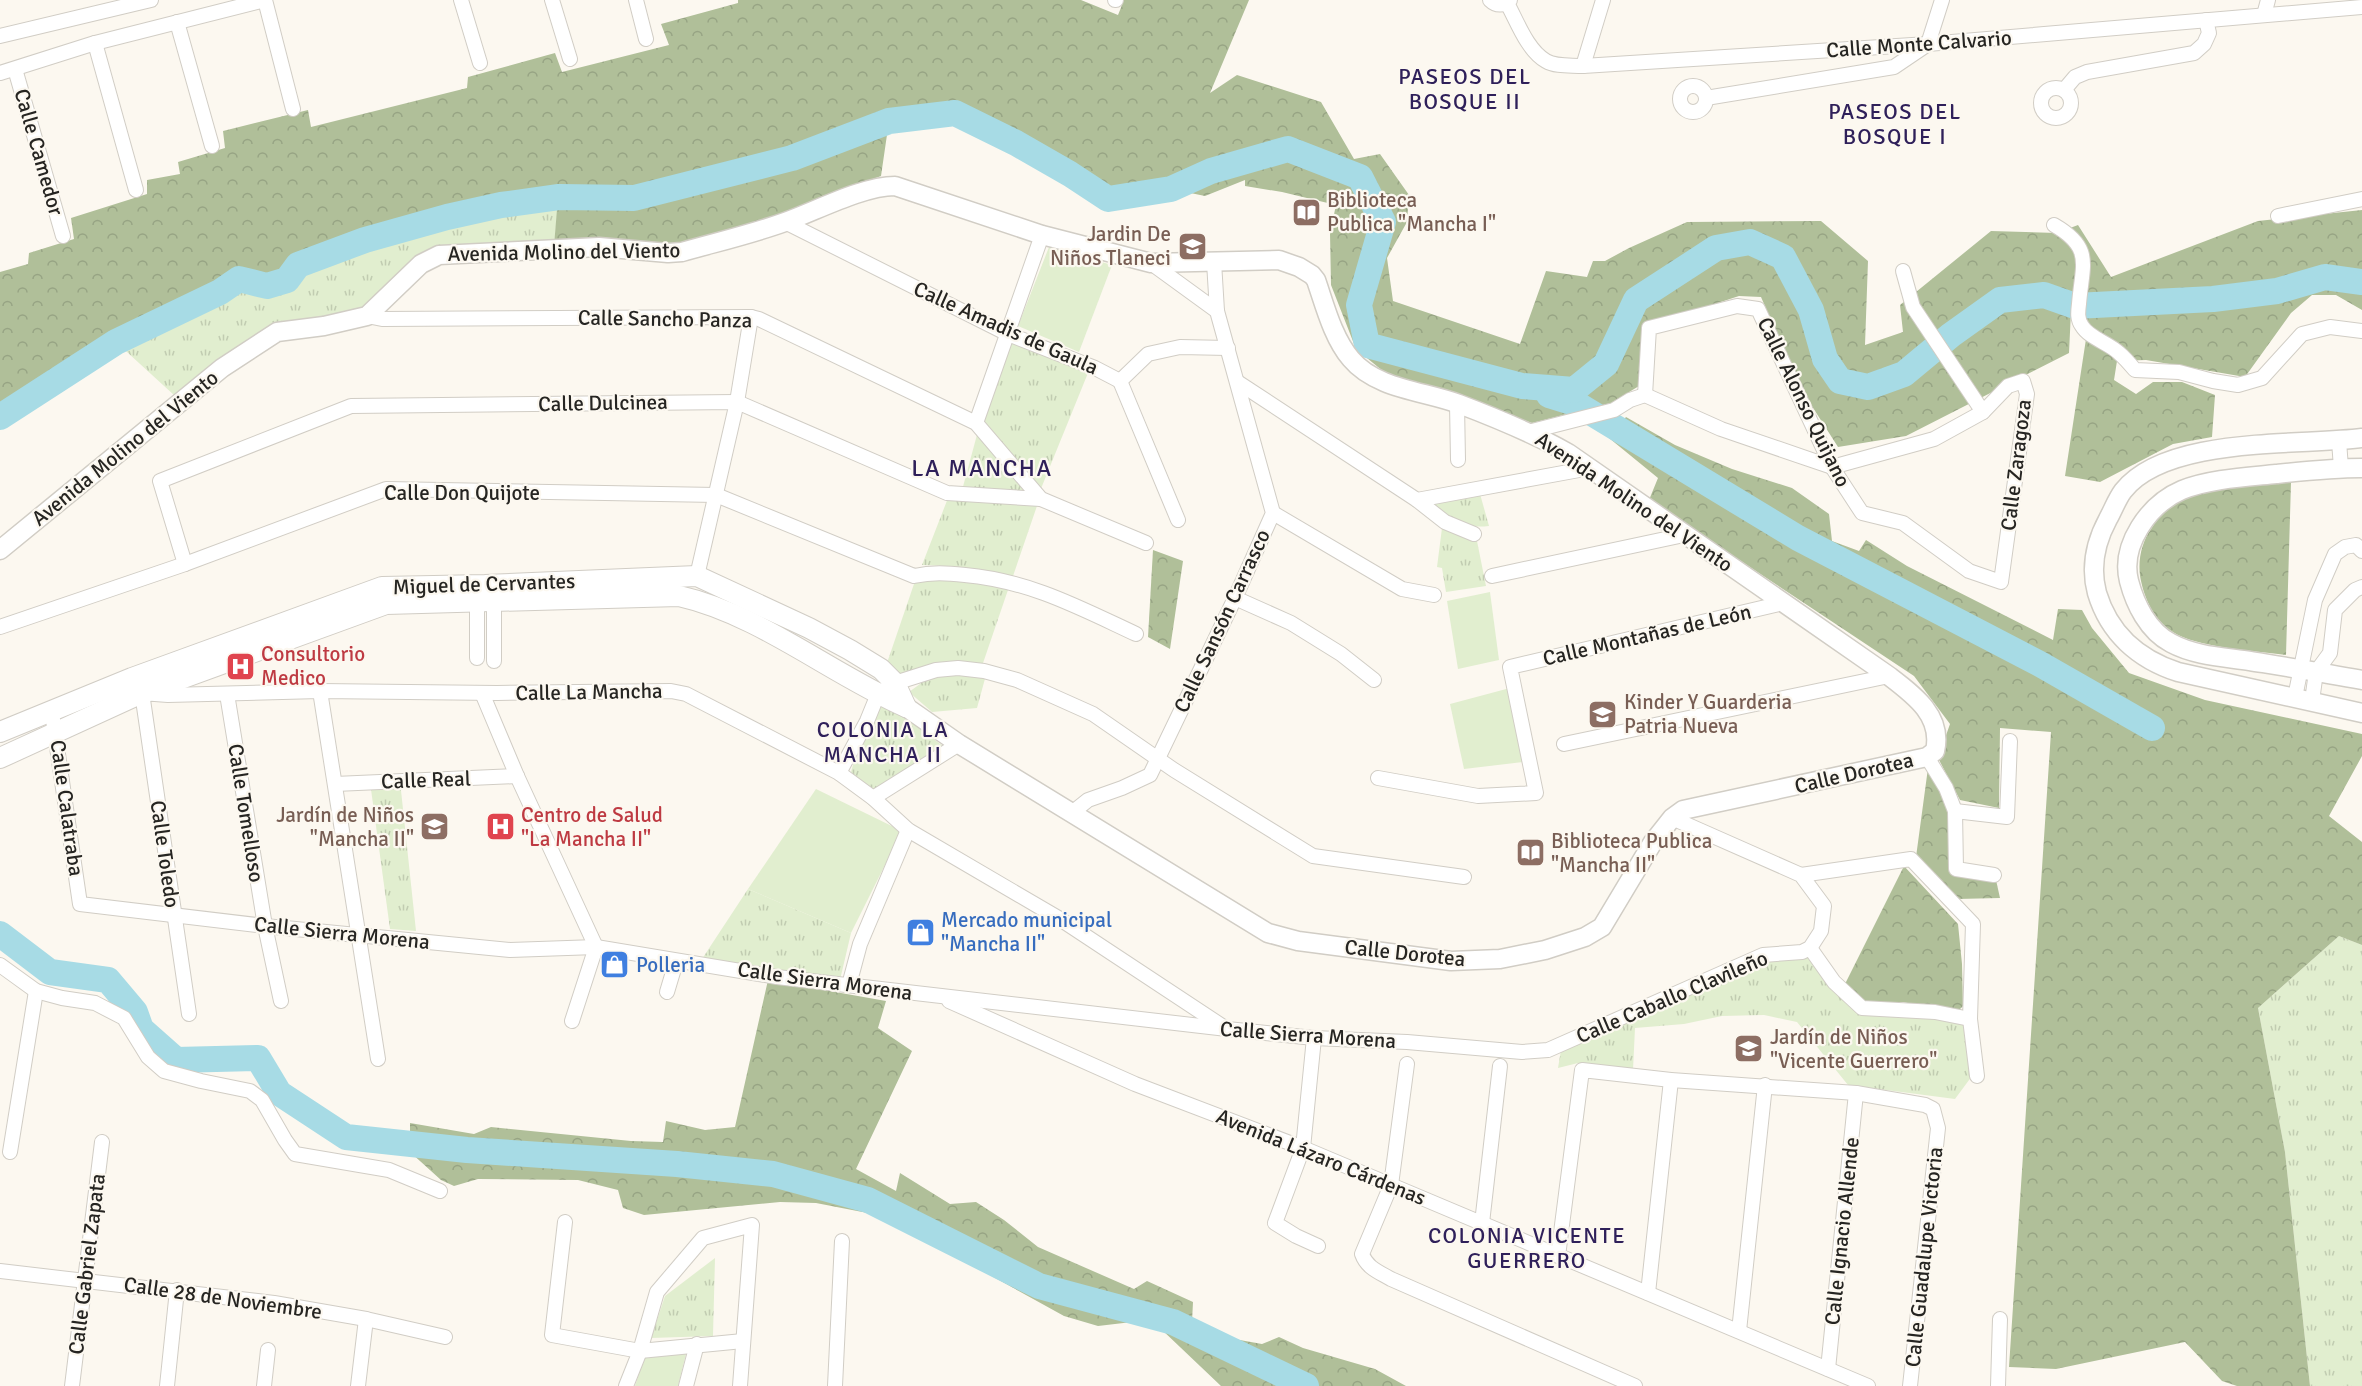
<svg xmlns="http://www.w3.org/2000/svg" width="2362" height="1386" font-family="Signika,sans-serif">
<defs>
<pattern id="grass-tufts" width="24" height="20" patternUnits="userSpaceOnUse" patternTransform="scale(1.5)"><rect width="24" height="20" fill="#e1eecf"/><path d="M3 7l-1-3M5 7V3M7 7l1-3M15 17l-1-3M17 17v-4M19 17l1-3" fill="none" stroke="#c1ccb1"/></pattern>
<pattern id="forest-crowns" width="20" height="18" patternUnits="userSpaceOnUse" patternTransform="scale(1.5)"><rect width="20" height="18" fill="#b0bf99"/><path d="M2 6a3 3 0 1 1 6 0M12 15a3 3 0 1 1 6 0" fill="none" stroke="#97a484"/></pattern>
</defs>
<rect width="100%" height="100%" fill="#fcf8f0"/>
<g fill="url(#grass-tufts)">
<path d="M559,197L554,246L431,252L361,311L269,328L175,396L116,342L220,292L239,279L267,286L287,280L298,265L365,240L447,217L501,205Z"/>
<path d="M1010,341L1088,373L1040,491L982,422Z"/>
<path d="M978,431L1032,495L961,494Z"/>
<path d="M1480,494L1489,526C1462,529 1447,519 1428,502Z"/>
<path d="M948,498L1038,503L1012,579C982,568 954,566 922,565Z"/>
<path d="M1442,528L1477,541L1486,586L1446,592L1442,568L1437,567Z"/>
<path d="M931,576L1009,587L982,666L894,677L887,663L915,581Z"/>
<path d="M948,675H986L977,708L932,712L909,692L924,681Z"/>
<path d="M882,706L897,711L944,747L875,793L851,772C857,751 865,722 882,706Z"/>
<path d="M400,781L416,931L390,929L370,782Z"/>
<path d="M748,889L851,933L840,980L702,959Z"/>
<path d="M2339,936L2362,945V1386H2310L2285,1152L2258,1008Z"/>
<path d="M1810,954L1858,1012L1941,1017L1966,1024L1972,1076L1955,1099L1848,1085L1797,1022L1764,1015L1722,1016L1684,1024L1635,1028L1633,1070L1578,1063L1558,1068L1561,1050L1769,957Z"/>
<path d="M715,1258L713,1336L651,1338L665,1296Z"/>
</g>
<g fill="url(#forest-crowns)">
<path d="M738,0H1081L1118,15L1124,0H1249L1210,93L1237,75L1321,102L1354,159L1380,154L1409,195L1407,222L1387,258L1393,301L1520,344L1546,271L1587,277L1593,261H1605L1629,248L1687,222L1821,221L1868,261L1865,345L1903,332L1900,305L1991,231L2057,233L2078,225L2111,277L2258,221L2362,210V310L2336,295H2312L2291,313L2245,377L2146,360L2117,361L2114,380L2136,394L2153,382H2182L2215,395L2212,437L2173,444L2100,482L2065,476L2088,326L2086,319L2071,311L2069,353L1906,436L1838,447L1801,389L1761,297L1739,296L1645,327L1639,386L1611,403L1532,423L1384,372L1356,349L1331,285L1330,233L1336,205L1282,192L1245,186V180L1205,196L1171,189L1108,199L1016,143L955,113L889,121L881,176L751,225L670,246H554L558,197L501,205L447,217L298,265C279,292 268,286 239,279L220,292L116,342L0,417V272L28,264L29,253L74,239L71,218L147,194V180L180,174L178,162L225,148L223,131L308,110L311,127L467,88L468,77L555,53L562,72L669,45L661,24L738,3Z"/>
<path d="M1626,417L1675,445L1732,469L1792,488L1829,514L1832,541L1859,551L1866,540L1907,566L2053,640L2058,609L2082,610L2092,628L2129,673L2205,700L2362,734V756L2329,816L2362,842V945L2339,936L2258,1008L2285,1152L2310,1386H2237L2222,1381L2185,1342L2056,1369L2009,1367L2051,732L2000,728L1999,808L1960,800L1938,758L1950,724L1914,676L1649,500L1658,478L1609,438Z"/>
<path d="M2291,482L2286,655C2256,651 2205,648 2178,635C2157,624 2146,604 2141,581C2137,563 2141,543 2151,529C2155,523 2159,515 2164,510C2187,486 2259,484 2291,482Z"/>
<path d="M1153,550L1183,561L1170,649L1148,637Z"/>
<path d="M1928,768L1950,812L1953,872L1996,880L2000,898L1957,899L1916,857Z"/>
<path d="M1904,866L1958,924L1962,964L1963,1006L1956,1013L1903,1002L1864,1004L1845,984Z"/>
<path d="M768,980L886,1001L878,1028L912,1051L856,1169L896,1191L900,1173L950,1204L976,1202L1004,1220L1038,1247L1134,1289L1147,1281L1193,1302L1192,1322L1212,1335L1262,1344L1279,1337L1303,1348L1375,1369L1406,1386H1221L1160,1328L1132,1322L1098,1326L1064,1316L883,1216L816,1203L780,1202L644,1215L623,1208L618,1190L578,1180L478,1179L454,1186L441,1180L410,1152V1123L474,1134L491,1127L631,1141L663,1142L666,1121L705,1130L735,1127Z"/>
</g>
<g fill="#e1eecf">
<path d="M1049,247L1112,265L1079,352L1018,326Z"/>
<path d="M1490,592L1499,660L1458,669L1447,601Z"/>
<path d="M1510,688L1523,762L1464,769L1450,704Z"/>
<path d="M816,789L902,831L851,933L748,889Z"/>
<path d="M687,1350L678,1386H635L645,1355Z"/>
</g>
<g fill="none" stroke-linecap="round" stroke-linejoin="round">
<g stroke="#a7dbe5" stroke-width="26">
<path d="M1549,395L1575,403L1798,538L2040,664L2152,728"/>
<path d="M0,417L116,342L220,292L239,279L267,286L287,280L298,265L365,240L447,217L501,205L559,197L634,198L792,158L889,121L955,113L1016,143L1070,174L1108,199L1171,189L1211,171L1288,149L1360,177L1383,222L1359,305L1367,345L1522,386L1574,390L1606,364L1636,300L1716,248L1750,242L1783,257L1811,310L1825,359L1840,381L1868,387L1904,374L1951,335L2000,300L2044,295L2075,306L2213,299L2277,291L2325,277L2362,282"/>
<path d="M0,934L50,972L108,980L135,1012L141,1029L176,1060L258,1058L279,1093L346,1137L467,1150L677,1164L773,1174L868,1200L1039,1286L1173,1322L1306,1386"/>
</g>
<defs>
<g id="minor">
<path d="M265,0L293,109"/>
<path d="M461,0L480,63"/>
<path d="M552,0L570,59"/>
<path d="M636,0L646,39"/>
<path d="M1115,0H1116"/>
<path d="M1490,0C1496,6 1504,6 1510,0"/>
<path d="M1507,3C1517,21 1527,50 1546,61C1556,67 1571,65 1583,66L1928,44L2362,7"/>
<path d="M2264,15L2268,0"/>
<path d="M177,22L212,146"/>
<path d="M0,36L151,0"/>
<path d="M95,43L136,190"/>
<path d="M1583,66L1603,0"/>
<path d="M15,69L63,236"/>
<path d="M0,73L95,43L265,0"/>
<circle cx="1693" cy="99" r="13"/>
<circle cx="2056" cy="103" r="15"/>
<path d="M2064,90L2075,77L2087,72L2194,53L2204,44L2209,33L2206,20"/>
<path d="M1706,98L1894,67L1928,44L1942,0"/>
<path d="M2278,216L2362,199"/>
<path d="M785,222L1008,334L1095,368L1120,381"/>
<path d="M2054,225C2094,248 2082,265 2079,304C2078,312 2077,319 2082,326C2089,338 2109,343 2119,353C2125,358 2130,364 2135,370L2179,372L2213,381L2238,385L2262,378L2302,334L2330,327L2362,331"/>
<path d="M1214,262L1217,311"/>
<path d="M1903,271L1913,307L1983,412"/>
<path d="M367,316L382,319L751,317L759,319L976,423L1041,499L1146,543"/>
<path d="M1120,381L1178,520"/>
<path d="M1120,381L1148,354L1180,347L1228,348"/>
<path d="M1239,383L1417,500L1590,468"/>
<path d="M1645,395L1649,328L1737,306L1758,309L1832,467L1862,513L1903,523L1969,571L2001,582L2027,394L2023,381L2008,386L1983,412L1934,439L1832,467"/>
<path d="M1457,404L1458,460"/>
<path d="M976,423L1042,235"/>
<path d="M1528,432L1614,410L1630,400L1645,395L1721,429L1832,467"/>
<path d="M2339,441L2341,468"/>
<path d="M1417,500L1445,522L1474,534"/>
<path d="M1273,513L1402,589L1434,595"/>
<path d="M185,564L160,481L351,406L737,402L947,493L1041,499"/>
<path d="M697,576L737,402L751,317"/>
<path d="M1492,576L1684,535"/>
<path d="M1235,598L1291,623L1341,654L1374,680"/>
<path d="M494,602V661"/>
<path d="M0,627L185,564L386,489L716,495L914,576C932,572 947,573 965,575C1030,581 1078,607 1136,634"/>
<path d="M477,658V602"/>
<path d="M320,691L378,1059"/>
<path d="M482,693L517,776L596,947L572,1021"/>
<path d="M227,694L265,926L281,1001"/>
<path d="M2295,697L2315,600L2335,554L2345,547L2356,545L2362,551"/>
<path d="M2312,701L2316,672L2330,653L2335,610L2355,590L2362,587"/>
<path d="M52,713L80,904L265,926L510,950L596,947L777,977L1227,1029L1314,1038L1407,1042L1522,1052L1548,1050L1763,955L1802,952L1810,948L1821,931L1824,906L1801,875L1672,818"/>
<path d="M1564,744L1889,676"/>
<path d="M1927,757L1946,788L1955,811L1956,869L1994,875"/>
<path d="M839,773L867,721L878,694L895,683L936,670L958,668L984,671L1017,680L1093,714L1174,770L1313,856L1464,877"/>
<path d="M1378,778L1478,796L1536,793L1510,667L1783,603"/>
<path d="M335,784L517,776"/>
<path d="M873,798L959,744"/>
<path d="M1955,811L2007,817L2010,741"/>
<path d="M1073,812L1088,800L1122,788L1150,775L1235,598L1273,513L1217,311L1151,263"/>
<path d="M1801,875L1911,859L1973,924L1970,1019L1977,1076"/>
<path d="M1810,948L1834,982L1862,1008L1935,1012L1970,1019"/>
<path d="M0,965L36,991L62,998L95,1003L124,1018L148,1057L164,1071L201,1081L250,1091L262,1100L285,1140L295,1154L389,1170L440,1191"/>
<path d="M849,985L860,944L908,830"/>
<path d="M667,992L676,962"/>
<path d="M949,1001L1135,1084L1303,1148L1868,1386"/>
<path d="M189,1014L142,693L168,695L320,691L497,693L671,691L686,694L839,773L873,798L908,830L1060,919L1225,1028"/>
<path d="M1314,1038L1303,1148L1275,1223L1296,1236L1318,1246"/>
<path d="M1407,1064L1391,1185L1362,1254C1367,1268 1379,1272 1391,1279L1635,1386"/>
<path d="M10,1152L36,991"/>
<path d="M565,1222L552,1335L640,1351L743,1341"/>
<path d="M1482,1223L1500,1066"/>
<path d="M1558,1256L1582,1070L1671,1080L1856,1093L1925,1105L1933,1109L1938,1128L1910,1386"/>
<path d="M0,1271L274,1303L366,1319L445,1337"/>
<path d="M1648,1293L1671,1080"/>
<path d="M1739,1331L1765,1085"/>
<path d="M1828,1369L1856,1093"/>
<path d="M72,1386L102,1142"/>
<path d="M167,1386L177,1290"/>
<path d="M264,1386L268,1350"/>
<path d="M358,1386L366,1319"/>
<path d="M626,1386L640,1351L657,1292L703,1238L752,1225L740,1386"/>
<path d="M686,1386L697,1344"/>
<path d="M835,1386L842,1241"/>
<path d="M1998,1386L2000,1319"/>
</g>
<g id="tertiary">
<path d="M2362,438C2298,446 2166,436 2123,491C2117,499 2113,510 2108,519C2095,543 2090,567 2097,593C2109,633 2138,659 2178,672L2362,713"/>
<path d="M2362,468C2333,468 2305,471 2276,474C2247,477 2209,479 2182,490C2149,504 2120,545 2129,581C2135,604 2148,631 2171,643C2195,656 2224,657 2250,661C2287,667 2325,673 2362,680"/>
<path d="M0,550L222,368L277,332L324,326L367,316L421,264L439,255L599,247L668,253L682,252C717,242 752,234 785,222C816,211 863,186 895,186L1042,235L1151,263L1279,260L1299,267L1312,275L1316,280C1325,306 1333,338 1351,359C1376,389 1424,391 1459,404C1496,418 1533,433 1568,453L1889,676C1914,695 1943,716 1935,751L1927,757L1683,810L1672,818L1653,842L1602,927L1585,937L1545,950L1500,959L1451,961L1298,941L1268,933L959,744L906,707"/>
</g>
<g id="secondary">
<path d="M0,732L132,678L382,587L485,585L697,576L809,628L850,650L881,669L895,683L906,707"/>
<path d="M0,758L142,693L386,604L679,596C759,614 831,674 906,707"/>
</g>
</defs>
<use href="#minor" stroke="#d1cdc5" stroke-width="16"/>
<use href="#tertiary" stroke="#d1cdc5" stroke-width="21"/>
<use href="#secondary" stroke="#d1cdc5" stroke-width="22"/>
<use href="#minor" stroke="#fff" stroke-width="14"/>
<use href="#tertiary" stroke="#fff" stroke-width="18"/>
<use href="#secondary" stroke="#fff" stroke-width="20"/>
</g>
<defs>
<symbol id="library-square" viewBox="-11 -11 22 22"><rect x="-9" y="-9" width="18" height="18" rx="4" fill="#8d6e63" stroke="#fcf8f0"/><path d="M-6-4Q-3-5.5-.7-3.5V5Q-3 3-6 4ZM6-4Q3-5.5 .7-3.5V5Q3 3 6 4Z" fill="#fff"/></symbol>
<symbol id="school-square" viewBox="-11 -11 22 22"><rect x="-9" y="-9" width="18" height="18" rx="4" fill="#8d6e63" stroke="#fcf8f0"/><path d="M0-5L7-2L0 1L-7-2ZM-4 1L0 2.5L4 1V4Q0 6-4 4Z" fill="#fff"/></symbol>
<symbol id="hospital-square" viewBox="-11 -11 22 22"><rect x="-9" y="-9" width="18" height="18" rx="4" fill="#e0444e" stroke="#fcf8f0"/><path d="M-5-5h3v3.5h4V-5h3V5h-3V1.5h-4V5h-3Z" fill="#fff"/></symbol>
<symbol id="shop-square" viewBox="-11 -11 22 22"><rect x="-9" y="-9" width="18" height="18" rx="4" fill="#3f7fe0" stroke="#fcf8f0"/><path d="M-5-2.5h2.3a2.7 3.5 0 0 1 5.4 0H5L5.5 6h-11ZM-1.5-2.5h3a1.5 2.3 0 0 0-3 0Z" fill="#fff"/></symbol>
</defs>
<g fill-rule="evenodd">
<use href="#library-square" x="1290" y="196" width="33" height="33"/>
<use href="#school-square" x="1176" y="230" width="33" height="33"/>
<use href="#hospital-square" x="224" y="650" width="33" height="33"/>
<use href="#school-square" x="1586" y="698" width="33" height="33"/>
<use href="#school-square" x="418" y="810" width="33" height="33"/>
<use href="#hospital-square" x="484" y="810" width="33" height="33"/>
<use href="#library-square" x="1514" y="836" width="33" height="33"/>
<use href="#shop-square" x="904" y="916" width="33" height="33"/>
<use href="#shop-square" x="598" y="948" width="33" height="33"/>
<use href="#school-square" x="1732" y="1032" width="33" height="33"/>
</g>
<g text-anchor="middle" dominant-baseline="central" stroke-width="4.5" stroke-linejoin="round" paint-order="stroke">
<g font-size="21" fill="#262522" stroke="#fcf8f0">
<text transform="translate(1919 44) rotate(-4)">Calle Monte Calvario</text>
<text transform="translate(39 152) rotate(74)">Calle Camedor</text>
<text transform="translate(564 252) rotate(-1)">Avenida Molino del Viento</text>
<text transform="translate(665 319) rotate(1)">Calle Sancho Panza</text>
<text transform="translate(1006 328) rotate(24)">Calle Amadis de Gaula</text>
<text transform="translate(1804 402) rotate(64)">Calle Alonso Quijano</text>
<text transform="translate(603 403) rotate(-1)">Calle Dulcinea</text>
<text transform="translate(125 448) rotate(-39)">Avenida Molino del Viento</text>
<text transform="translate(2016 465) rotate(-83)">Calle Zaragoza</text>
<text x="462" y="493">Calle Don Quijote</text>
<text transform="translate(1634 502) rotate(34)">Avenida Molino del Viento</text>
<text transform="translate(484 584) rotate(-2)">Miguel de Cervantes</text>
<text transform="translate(1222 621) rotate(-65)">Calle Sansón Carrasco</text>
<text transform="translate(1647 635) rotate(-13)">Calle Montañas de León</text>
<text transform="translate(589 692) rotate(-1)">Calle La Mancha</text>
<text transform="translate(1854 773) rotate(-13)">Calle Dorotea</text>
<text transform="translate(426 780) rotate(-2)">Calle Real</text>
<text transform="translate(67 808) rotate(82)">Calle Calatraba</text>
<text transform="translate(246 813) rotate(81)">Calle Tomelloso</text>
<text transform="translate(165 854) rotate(82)">Calle Toledo</text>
<text transform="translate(342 933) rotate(6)">Calle Sierra Morena</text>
<text transform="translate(1405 953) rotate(6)">Calle Dorotea</text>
<text transform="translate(825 981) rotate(8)">Calle Sierra Morena</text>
<text transform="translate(1672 997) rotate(-23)">Calle Caballo Clavileño</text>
<text transform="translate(1308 1035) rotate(4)">Calle Sierra Morena</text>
<text transform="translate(1321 1157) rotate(22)">Avenida Lázaro Cárdenas</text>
<text transform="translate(1842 1231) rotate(-84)">Calle Ignacio Allende</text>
<text transform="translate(1924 1257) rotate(-84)">Calle Guadalupe Victoria</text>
<text transform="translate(87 1264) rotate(-83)">Calle Gabriel Zapata</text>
<text transform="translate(223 1298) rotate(8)">Calle 28 de Noviembre</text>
</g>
<g font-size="21" fill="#785e54" stroke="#fcf8f0" text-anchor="start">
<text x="1327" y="200">Biblioteca<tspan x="1327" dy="24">Publica "Mancha I"</tspan></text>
<text x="1171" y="234" text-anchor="end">Jardin De<tspan x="1171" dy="24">Niños Tlaneci</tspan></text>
<text x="1624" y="702">Kinder Y Guarderia<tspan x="1624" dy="24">Patria Nueva</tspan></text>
<text x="414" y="815" text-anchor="end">Jardín de Niños<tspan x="414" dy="24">"Mancha II"</tspan></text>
<text x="1551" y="841">Biblioteca Publica<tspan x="1551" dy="24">"Mancha II"</tspan></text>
<text x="1770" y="1037">Jardín de Niños<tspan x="1770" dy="24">"Vicente Guerrero"</tspan></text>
</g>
<g font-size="21" fill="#be3a42" stroke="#fcf8f0" text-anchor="start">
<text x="261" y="654">Consultorio<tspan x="261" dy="24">Medico</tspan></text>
<text x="521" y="815">Centro de Salud<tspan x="521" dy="24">"La Mancha II"</tspan></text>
</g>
<g font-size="21" fill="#366cbe" stroke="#fcf8f0" text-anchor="start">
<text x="941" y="920">Mercado municipal<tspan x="941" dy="24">"Mancha II"</tspan></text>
<text x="636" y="965">Polleria</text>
</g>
<g font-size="22" letter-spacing="1.5" fill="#2f205a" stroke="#fcf8f0">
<text x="1465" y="76">PASEOS DEL<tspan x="1465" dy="25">BOSQUE II</tspan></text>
<text x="1895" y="111">PASEOS DEL<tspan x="1895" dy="25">BOSQUE I</tspan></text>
<text x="883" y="729">COLONIA LA<tspan x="883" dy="25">MANCHA II</tspan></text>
<text x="1527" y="1235">COLONIA VICENTE<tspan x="1527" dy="25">GUERRERO</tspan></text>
</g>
<g font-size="24" letter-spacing="1.5" fill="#2f205a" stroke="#fcf8f0">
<text x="982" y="468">LA MANCHA</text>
</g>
</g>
</svg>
